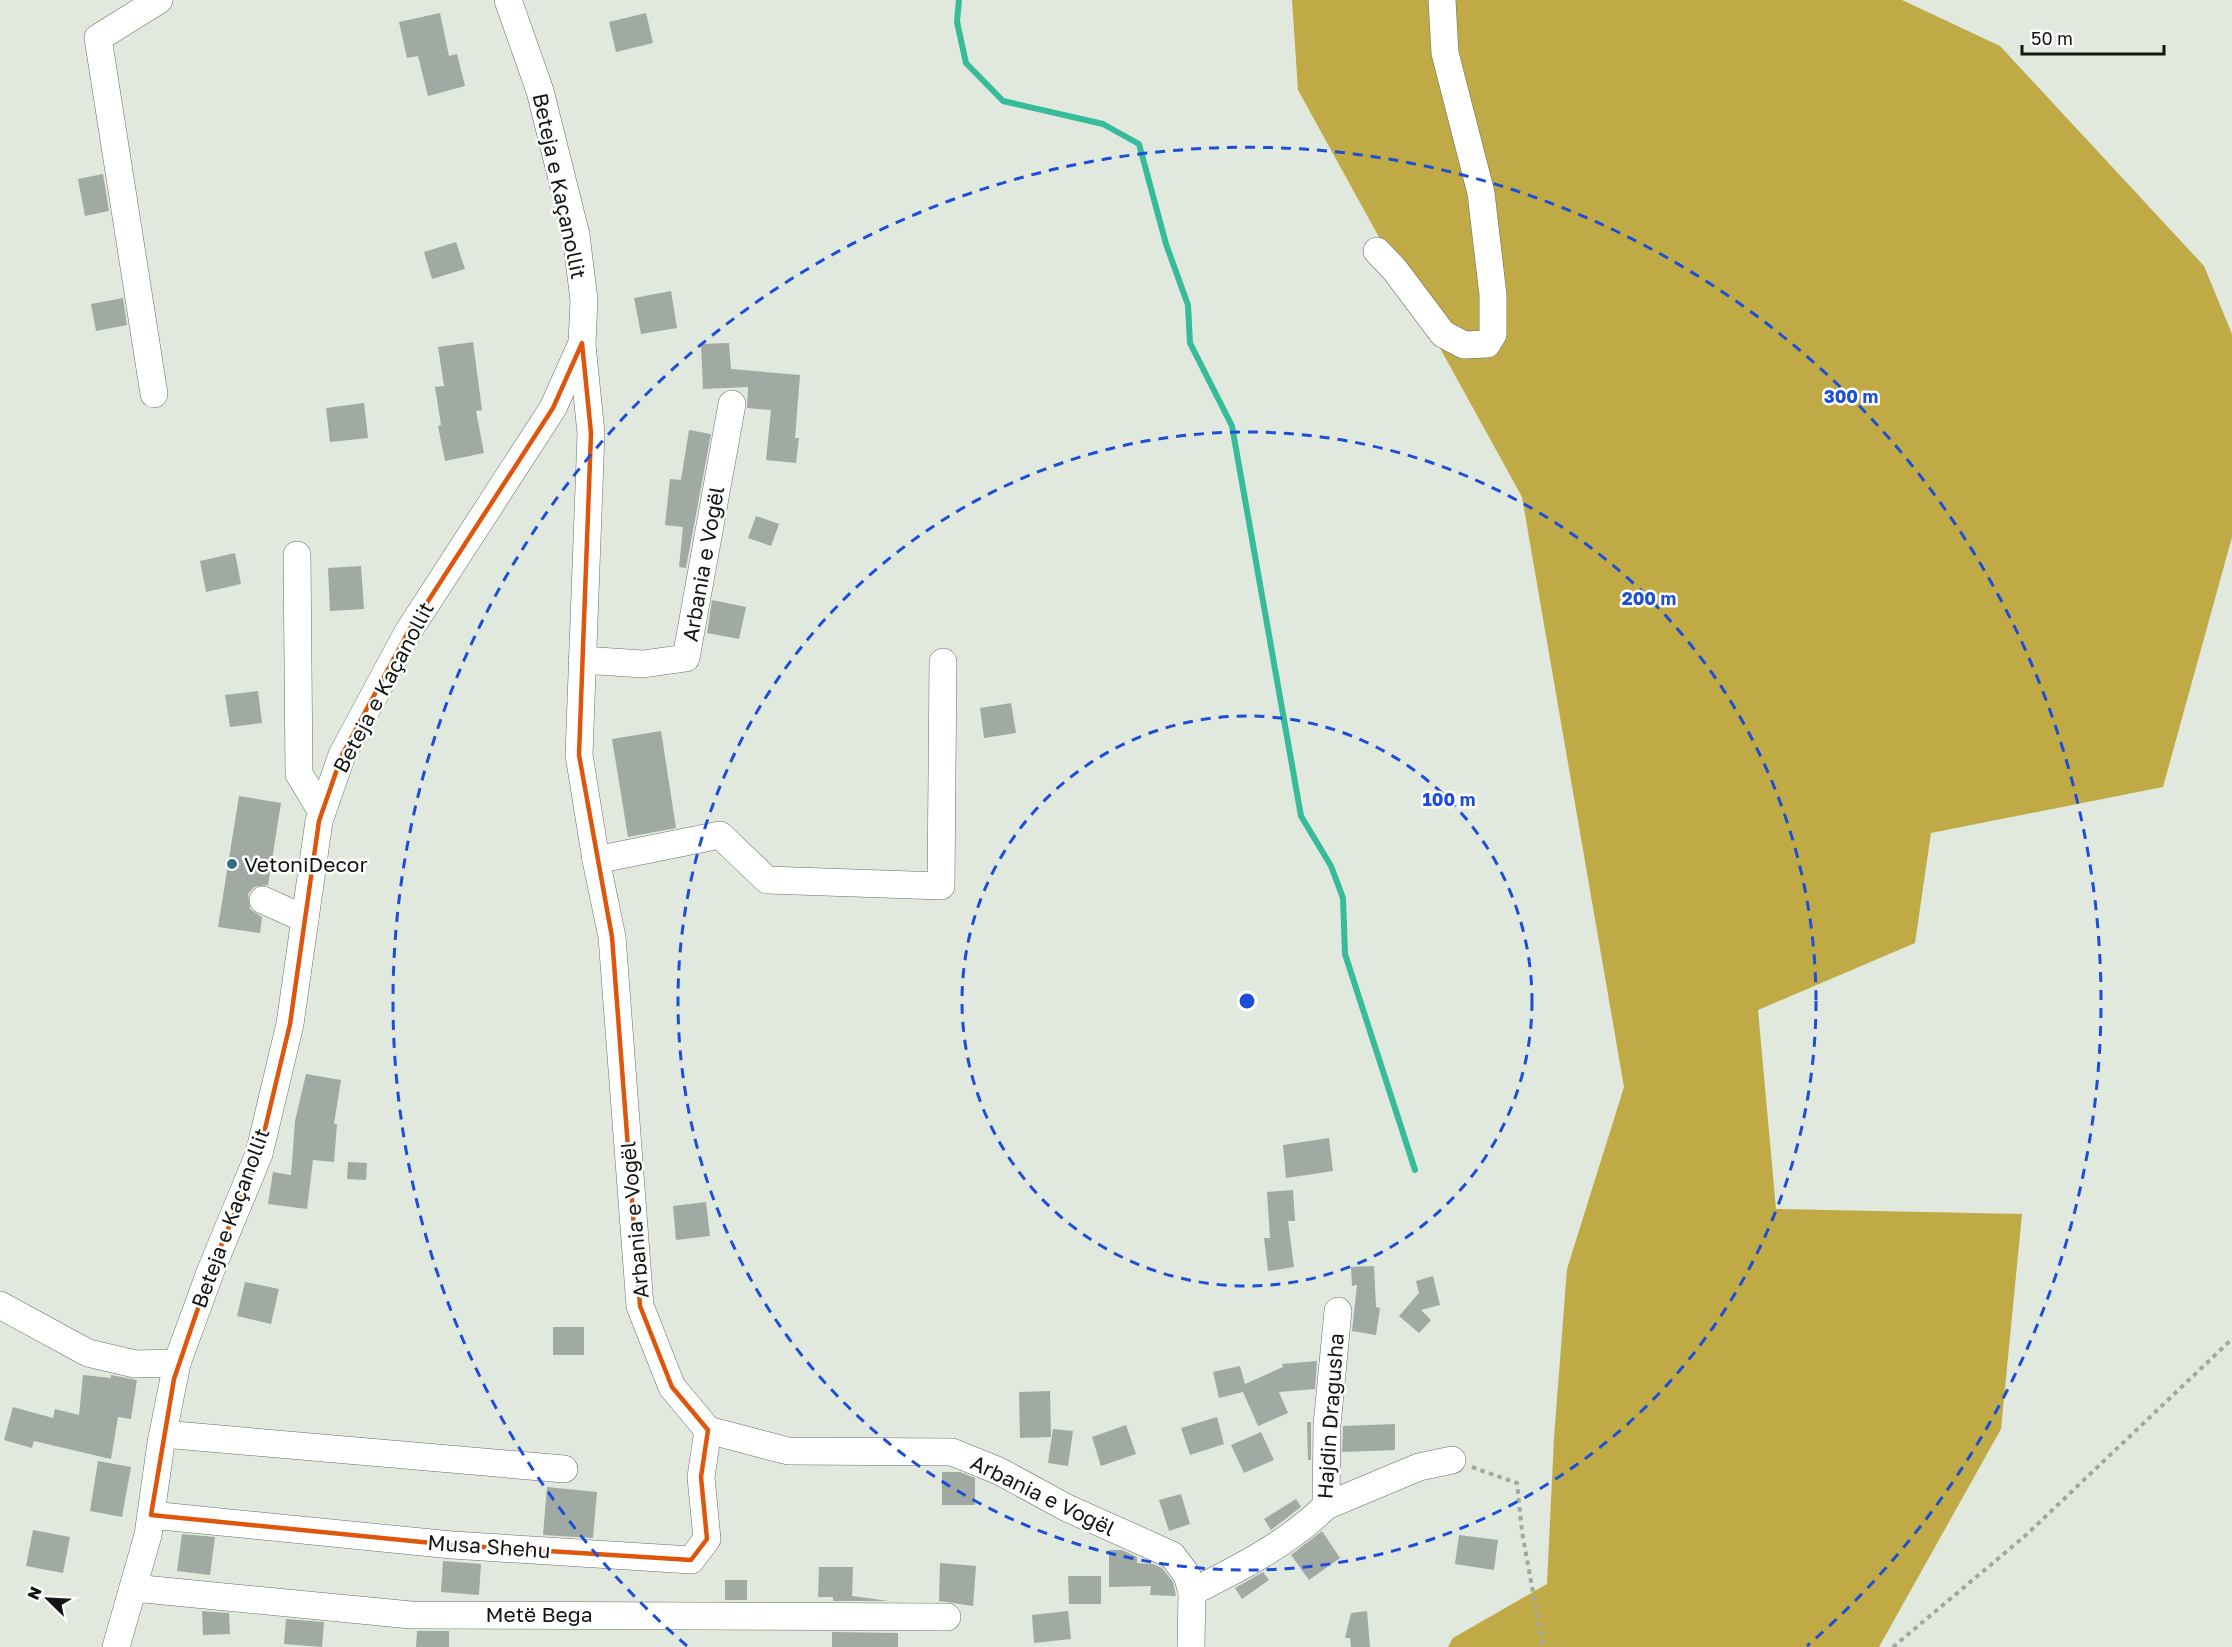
<svg xmlns="http://www.w3.org/2000/svg" width="2232" height="1647" font-family="'Golos Text',sans-serif">
<rect width="100%" height="100%" fill="#e1e8de"/>
<path fill="#c0aa45" d="M1292,0H1902L2000,46L2204,266L2232,334V537L2163,787L1931,833L1915,943L1758,1010L1776,1209L2022,1214L2001,1429L1879,1647H1448L1453,1638L1547,1584L1554,1438L1567,1269L1624,1087L1522,497L1298,90Z"/>
<g fill="none" stroke-linecap="round" stroke-linejoin="round">
<path stroke="#36bb9b" stroke-width="6" d="M959,0L957,22L966,63L1003,101L1103,124L1139,144L1166,244L1188,305L1190,343L1232,426L1301,816L1331,866L1343,898L1345,954L1415,1170"/>
</g>
<g fill="#a0aaa3">
<path d="M440,13L449,56L457,54L465,86L428,96L418,56L407,58L399,22Z"/>
<path d="M646,13L653,43L616,52L609,22Z"/>
<path d="M103,174L109,211L85,216L78,179Z"/>
<path d="M456,242L465,269L432,279L424,252Z"/>
<path d="M671,291L677,328L641,334L634,298Z"/>
<path d="M123,298L127,325L96,331L91,304Z"/>
<path d="M473,342L482,410L476,411L484,453L445,461L438,426L441,425L435,387L444,386L438,347Z"/>
<path d="M729,343L731,369L800,375L795,438H799L796,463L766,460L771,410L747,408L748,387L703,389L701,344Z"/>
<path d="M364,403L368,438L330,442L326,408Z"/>
<path d="M689,430L711,434L686,568L679,567L683,527L665,525L670,479L681,480Z"/>
<path d="M756,516L779,524L771,546L748,538Z"/>
<path d="M235,553L241,584L206,592L200,561Z"/>
<path d="M361,566L364,609L330,611L328,568Z"/>
<path d="M712,600L746,607L739,639L707,633Z"/>
<path d="M258,691L262,723L230,727L225,695Z"/>
<path d="M1011,703L1016,733L984,738L980,708Z"/>
<path d="M661,731L676,828L628,837L612,739Z"/>
<path d="M239,796L281,803L268,885L254,887L248,894L250,909L262,917L260,933L218,927Z"/>
<path d="M306,1074L341,1080L334,1124H337L334,1162L313,1160L307,1209L268,1204L273,1172L291,1175L295,1121Z"/>
<path d="M1329,1138L1333,1171L1286,1178L1283,1145Z"/>
<path d="M348,1162L367,1163L366,1180L347,1179Z"/>
<path d="M1293,1190L1295,1221H1288L1294,1267L1268,1271L1264,1238H1270L1267,1192Z"/>
<path d="M706,1202L710,1236L676,1240L673,1206Z"/>
<path d="M1374,1266L1376,1307L1380,1308L1376,1335L1352,1331L1357,1285L1352,1286L1351,1267Z"/>
<path d="M1433,1276L1440,1305L1421,1310L1431,1320L1419,1333L1399,1316L1419,1293L1416,1281Z"/>
<path d="M245,1282L279,1289L271,1324L237,1316Z"/>
<rect x="553" y="1327" width="31" height="28"/>
<path d="M1317,1361L1315,1389L1279,1392L1288,1413L1258,1426L1243,1392L1219,1398L1213,1372L1240,1366L1245,1384L1283,1367L1282,1364Z"/>
<path d="M83,1375L111,1378V1375L137,1380L131,1419L118,1417L111,1459L34,1441L32,1448L4,1440L13,1407L53,1418L55,1409L79,1415Z"/>
<path d="M1050,1391L1051,1437L1020,1438L1019,1392Z"/>
<path d="M1217,1417L1224,1444L1190,1455L1181,1428Z"/>
<path d="M1307,1422H1311V1460H1308Z"/>
<path d="M1395,1424V1450L1342,1452L1343,1426Z"/>
<path d="M1126,1425L1136,1454L1101,1466L1092,1437Z"/>
<path d="M1053,1429L1073,1431L1068,1466L1048,1463Z"/>
<path d="M1261,1432L1274,1460L1244,1473L1231,1445Z"/>
<path d="M98,1461L131,1467L122,1517L90,1511Z"/>
<path d="M942,1472H960L975,1478V1505H942Z"/>
<path d="M547,1487L597,1492L593,1538L543,1535Z"/>
<path d="M1181,1494L1190,1524L1169,1531L1159,1500Z"/>
<path d="M1296,1499L1301,1507L1271,1530L1264,1519Z"/>
<path d="M33,1530L70,1537L63,1573L26,1566Z"/>
<path d="M1322,1531L1340,1558L1309,1580L1291,1555Z"/>
<path d="M182,1534L215,1537L210,1575L177,1571Z"/>
<path d="M1459,1535L1498,1540L1494,1570L1455,1564Z"/>
<path d="M1109,1550H1122L1137,1557V1563L1153,1564L1162,1568L1173,1582L1176,1596L1150,1595L1151,1586L1109,1587Z"/>
<path d="M443,1561L481,1564L479,1595L441,1592Z"/>
<path d="M940,1563L976,1566L973,1606L939,1601Z"/>
<path d="M819,1567H853L852,1596L889,1601H833V1597H818Z"/>
<path d="M1263,1572L1269,1580L1242,1599L1235,1588Z"/>
<path d="M1068,1576H1101V1604H1069Z"/>
<rect x="725" y="1580" width="22" height="20"/>
<path d="M202,1611L229,1613L230,1634L203,1635Z"/>
<path d="M1068,1611L1071,1639L1034,1643L1032,1615Z"/>
<path d="M1367,1611L1370,1647H1351L1350,1638H1345L1351,1613Z"/>
<path d="M286,1619L324,1622L322,1647L284,1644Z"/>
<path d="M417,1631H449V1647H416Z"/>
<path d="M832,1632L898,1633V1647H832Z"/>
</g>
<g fill="none" stroke-linecap="round" stroke-linejoin="round">
<defs>
<g id="minor">
<path d="M1377,251L1395,270L1443,334L1464,345L1487,344L1493,334V295L1481,193L1445,53L1442,0"/>
<path d="M582,345L591,433L579,755L596,860L612,937L640,1306L672,1387L708,1430L788,1451L952,1452L999,1471L1067,1508L1172,1555L1187,1575L1192,1592L1191,1647"/>
<path d="M154,394L98,38L159,0"/>
<path d="M297,555L299,774L322,812"/>
<path d="M582,660L643,664L686,658L732,404"/>
<path d="M596,860L720,835L767,880L941,886L943,662"/>
<path d="M263,900L305,919"/>
<path d="M0,1305L88,1353L135,1364L177,1363"/>
<path d="M163,1434L564,1469"/>
<path d="M1326,1506L1419,1467L1452,1460"/>
<path d="M151,1515L452,1545L691,1560L707,1539L701,1477L708,1430"/>
<path d="M133,1588L411,1615L947,1617"/>
<path d="M1192,1592C1238,1569 1289,1543 1326,1506L1327,1425L1338,1311"/>
<path d="M116,1647L148,1535L161,1443L177,1363L211,1270L259,1154L290,1024L319,821L342,755L408,632L553,408L582,343L584,300L576,235L540,91L508,0"/>
</g>
</defs>
<use href="#minor" stroke="#696e66" stroke-width="28"/>
<g stroke="#a1a79f" stroke-width="4" stroke-dasharray="4.5 4.5" stroke-linecap="butt">
<path d="M1472,1467L1517,1483L1522,1532L1543,1647"/>
<path d="M1893,1647L2025,1536L2232,1339"/>
</g>
<use href="#minor" stroke="#fff" stroke-width="27"/>
</g>
<path fill="none" stroke="#dd560c" stroke-width="4.5" stroke-linejoin="round" d="M582,343L591,433L579,755L612,937L640,1306L672,1387L708,1430L701,1477L707,1539L691,1560L452,1545L151,1515L174,1379L211,1270L259,1154L290,1024L319,821L342,755L408,632L553,408Z"/>
<g fill="none" stroke="#1d4ed8" stroke-width="3" stroke-dasharray="10 8">
<circle cx="1247" cy="1001" r="285"/>
<circle cx="1247" cy="1001" r="569"/>
<path d="M687 1646A854 854 0 1 1 1807 1646"/>
</g>
<circle fill="#326b85" stroke="#fff" stroke-width="2" cx="232" cy="864" r="6"/>
<g text-anchor="middle" dominant-baseline="central" stroke-width="5" stroke-linejoin="round" paint-order="stroke">
<g font-size="21" fill="#141613" stroke="#fff">
<text transform="translate(560 186) rotate(78)">Beteja e Kaçanollit</text>
<text transform="translate(703 564) rotate(-80)">Arbania e Vogël</text>
<text transform="translate(383 687) rotate(-62)">Beteja e Kaçanollit</text>
<text transform="translate(230 1218) rotate(-70)">Beteja e Kaçanollit</text>
<text transform="translate(634 1220) rotate(-95)">Arbania e Vogël</text>
<text transform="translate(1330 1416) rotate(-86)">Hajdin Dragusha</text>
<text transform="translate(1043 1495) rotate(26)">Arbania e Vogël</text>
<text transform="translate(489 1546) rotate(4)">Musa Shehu</text>
<text x="539" y="1614">Metë Bega</text>
</g>
<g font-size="21" fill="#141613" stroke="#fff" text-anchor="start">
<text x="244" y="864">VetoniDecor</text>
</g>
</g>
<circle cx="1247" cy="1001" r="9" fill="#1d4ed8" stroke="#fff" stroke-width="3"/>
<g font-size="18" text-anchor="middle" font-weight="bold" fill="#1d4ed8" stroke="#fff" stroke-width="5" stroke-linejoin="round" paint-order="stroke">
<text x="1851" y="403">300 m</text>
<text x="1649" y="605">200 m</text>
<text x="1449" y="806">100 m</text>
</g>
<g transform="translate(48 1599) rotate(294)" stroke="#ffffff" stroke-width="4.5" paint-order="stroke">
<path d="M0-4.5L10 22L0 15L-10 22Z" fill="#141613"/>
<text y="-9" font-size="16" font-weight="bold" text-anchor="middle" fill="#141613">N</text>
</g>
<path d="M2022 45v9h142v-9" fill="none" stroke="#141613" stroke-width="3"/>
<text x="2031" y="45" font-size="18" fill="#141613" stroke="#ffffff" stroke-width="4.5" paint-order="stroke">50 m</text>
</svg>
